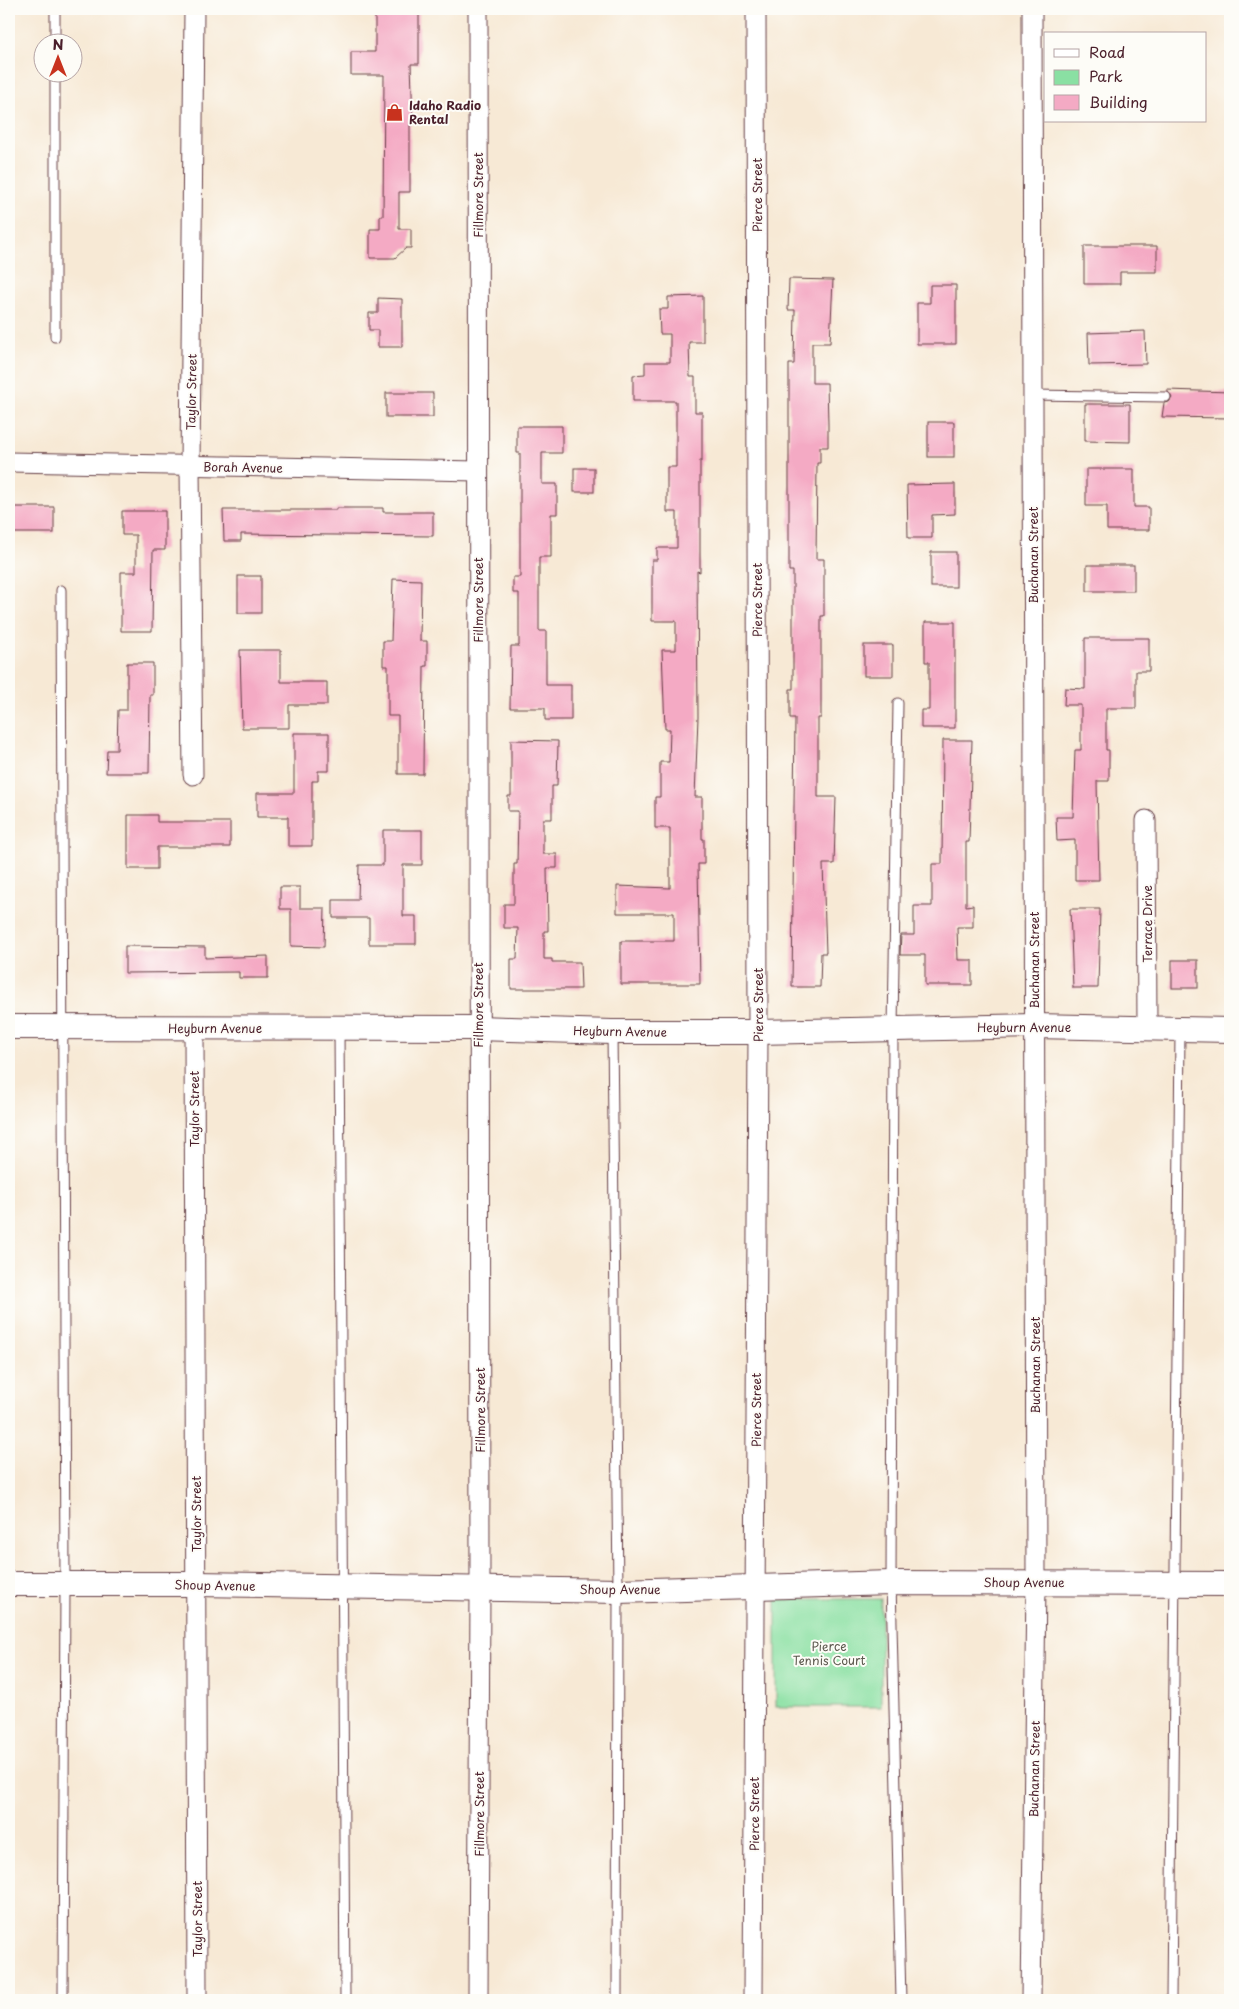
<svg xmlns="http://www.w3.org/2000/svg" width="1239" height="2009" font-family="'Playpen Sans',sans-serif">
<rect width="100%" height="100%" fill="#fdfcf7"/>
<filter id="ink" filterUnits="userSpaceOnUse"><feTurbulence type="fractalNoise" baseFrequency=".02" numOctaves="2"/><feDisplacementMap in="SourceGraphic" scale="10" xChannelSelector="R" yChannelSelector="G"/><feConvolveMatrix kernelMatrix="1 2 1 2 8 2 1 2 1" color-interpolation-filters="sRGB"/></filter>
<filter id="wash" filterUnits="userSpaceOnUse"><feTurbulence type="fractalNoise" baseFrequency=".0096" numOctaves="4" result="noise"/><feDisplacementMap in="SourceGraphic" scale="20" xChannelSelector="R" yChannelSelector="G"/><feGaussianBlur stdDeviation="1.12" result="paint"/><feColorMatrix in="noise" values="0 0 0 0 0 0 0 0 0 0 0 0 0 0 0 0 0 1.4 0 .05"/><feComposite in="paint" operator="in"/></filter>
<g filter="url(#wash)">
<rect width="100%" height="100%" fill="#f7e9d5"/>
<rect fill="#8ae0a3" stroke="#6a8067" x="776" y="1599" width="105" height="108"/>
<g id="blocks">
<g fill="#f4aac4">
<path d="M375,9H419V64H411L413,122H410V192H399V229H411V248H406L395,258H370V229H380V216H383L384,75H351V52H375Z"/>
<path d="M1084,246H1157V272H1120V284H1084Z"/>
<path d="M789,279L833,280L830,343H812V383H827L828,424V447H820V463H817L816,559H824V616H821V718H818V797H836L834,864H823L826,953H821L820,987H792L795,718H790V689H793V571H789V364H794L795,310H788Z"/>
<path d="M930,285H956V344H917V303H930Z"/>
<path d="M703,296V342H689L690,377H695V412H702V461H700V572L697,571L698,717L695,797H702V839H704V864H698L700,984H621V941H674V913H617V886L670,888V828H655V797H660V762H669L670,729H665L662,650H676V621H652V560H657V548H677V512H667V467H676V401H633V375L645,374V362H670V334H660L659,309H668V297Z"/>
<path d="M378,298L402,299V347H378V330H369V313H378Z"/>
<path d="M1145,331L1146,364L1089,365L1088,333Z"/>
<path d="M1167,390L1230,392V418L1162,417L1164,403L1169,402L1172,398Z"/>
<rect x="386" y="393" width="47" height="24"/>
<path d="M1085,404H1130V442L1085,441Z"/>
<rect x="928" y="422" width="26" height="35"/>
<path d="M517,426H562V453H542V484H557V514H551V557H539V631H546V685H571V720H545V708H510L511,646H519V593H513V577H520V453H517Z"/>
<rect x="574" y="468" width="20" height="24"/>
<path d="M1086,469H1134V507H1149V530H1107V506H1086Z"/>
<path d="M955,484V514L932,515V538H908L907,485Z"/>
<rect x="9" y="507" width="45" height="26"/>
<path d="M336,508H383V512H433V536L241,534V541H224L223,510H336Z"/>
<path d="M122,511H165V550H153L152,631H121V572H136V535H122Z"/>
<rect x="931" y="552" width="25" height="35"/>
<rect x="1087" y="565" width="47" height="26"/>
<rect x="238" y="576" width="23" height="37"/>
<path d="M393,579L421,580L420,641H427V666H424L423,774H398V716H388V666H383V641H391Z"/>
<path d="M925,622H955V728H921V710H929V662H925Z"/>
<path d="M1085,638H1149V671H1136V708H1106V750H1109V781H1097L1099,880H1075V840L1057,841L1056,817H1073L1075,750H1081V705H1064L1065,688L1085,689Z"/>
<rect x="864" y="645" width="29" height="31"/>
<path d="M240,650H281V682H327V705H289V728H242Z"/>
<path d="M127,663H153V695H150L149,773H106L107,750H117L118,710H127Z"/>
<path d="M294,733H329V771H318V781H312V846H288V817H257V793H294Z"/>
<path d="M511,740L558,741L557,786H552V819H543V854H557V868H547L548,931H544V959H552V962H580L581,989H511V959H517L518,928H504V904H514V864H517L518,811H508V796H511Z"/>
<path d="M943,740H972L969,842H966V906L973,905V927H957L958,960H972V985H925V955H900L901,935H914V906H932V864H942Z"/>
<path d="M128,815H157V822H230V847H157V869H128Z"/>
<path d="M383,830H422V865H403V916H416V944H369V918H333V900H358L359,865H383Z"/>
<path d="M280,887H300V908H325L324,947L291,946V909H280Z"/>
<path d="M1070,909H1100L1098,988H1073Z"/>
<path d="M125,946L205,947V958L268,956V978H239V972L125,973Z"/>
<rect x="1172" y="960" width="26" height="28"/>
</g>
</g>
</g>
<g filter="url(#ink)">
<use href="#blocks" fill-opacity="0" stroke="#643d44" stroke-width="1"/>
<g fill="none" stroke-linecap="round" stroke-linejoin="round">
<defs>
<g id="service">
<path d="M55,9V42"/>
<path d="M55,72V337"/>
<path d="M1033,395L1166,397"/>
<path d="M61,590L65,1585L63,2000"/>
<path d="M898,703L893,1029L891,1583L901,2000"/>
<path d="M339,1028L345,2000"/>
<path d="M612,1032L618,1591L617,2000"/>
<path d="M1171,2000L1180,1031"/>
</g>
<g id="minor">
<path d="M9,462L478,471"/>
<path d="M193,775L190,466L194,9"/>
<path d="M1146,820L1147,1028"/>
<path d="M194,1028L197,2000"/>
<path d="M478,2000L480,1588L478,9"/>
<path d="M753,2000L758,1032L756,9"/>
<path d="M1031,2000L1036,1582L1032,9"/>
</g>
<g id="tertiary">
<path d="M9,1027L478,1028L612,1032H758L1034,1026L1230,1030"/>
<path d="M9,1584H196L618,1591L891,1583L1230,1584"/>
</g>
</defs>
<use href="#service" stroke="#643d44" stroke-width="11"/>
<use href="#minor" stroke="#643d44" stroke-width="21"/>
<use href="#tertiary" stroke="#643d44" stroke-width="26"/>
<use href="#service" stroke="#fff" stroke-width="9"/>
<use href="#minor" stroke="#fff" stroke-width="19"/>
<use href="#tertiary" stroke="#fff" stroke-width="24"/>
</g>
</g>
<defs>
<symbol id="shop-bare" viewBox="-9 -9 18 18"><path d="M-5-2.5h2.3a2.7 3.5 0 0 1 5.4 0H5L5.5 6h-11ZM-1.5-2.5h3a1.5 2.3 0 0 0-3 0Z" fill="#c8321e" stroke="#fdfcf7" stroke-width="2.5" paint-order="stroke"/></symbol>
</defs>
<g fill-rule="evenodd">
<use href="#shop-bare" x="382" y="100" width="25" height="25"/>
</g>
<g text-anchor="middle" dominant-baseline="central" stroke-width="4" stroke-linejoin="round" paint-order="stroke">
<g font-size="12" font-weight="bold" fill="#4a1f2b" stroke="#fdfcf7" text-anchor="start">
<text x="409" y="105">Idaho Radio<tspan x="409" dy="14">Rental</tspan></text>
</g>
<g font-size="12" fill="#4a1f2b" stroke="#fdfcf7">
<text transform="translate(478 195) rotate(-90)">Fillmore Street</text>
<text transform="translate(757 195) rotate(-90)">Pierce Street</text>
<text transform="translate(191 392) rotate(-89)">Taylor Street</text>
<text transform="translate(243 467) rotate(1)">Borah Avenue</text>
<text transform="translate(1033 555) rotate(-90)">Buchanan Street</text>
<text transform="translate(478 600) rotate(-90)">Fillmore Street</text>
<text transform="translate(757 600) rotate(-90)">Pierce Street</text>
<text transform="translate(1147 924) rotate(-90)">Terrace Drive</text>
<text transform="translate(1034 960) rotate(-90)">Buchanan Street</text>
<text transform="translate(478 1005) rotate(-90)">Fillmore Street</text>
<text transform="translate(758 1005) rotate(-90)">Pierce Street</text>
<text x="1024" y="1027">Heyburn Avenue</text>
<text x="215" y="1028">Heyburn Avenue</text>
<text transform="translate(620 1031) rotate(1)">Heyburn Avenue</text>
<text transform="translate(194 1109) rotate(-90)">Taylor Street</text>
<text transform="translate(1035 1365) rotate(-90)">Buchanan Street</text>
<text transform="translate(480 1410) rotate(-90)">Fillmore Street</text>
<text transform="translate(756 1410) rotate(-90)">Pierce Street</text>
<text transform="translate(196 1514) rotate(-90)">Taylor Street</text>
<text x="1024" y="1582">Shoup Avenue</text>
<text transform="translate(215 1585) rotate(1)">Shoup Avenue</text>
<text x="620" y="1589">Shoup Avenue</text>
<text transform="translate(1034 1769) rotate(-89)">Buchanan Street</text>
<text transform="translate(479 1814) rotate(-90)">Fillmore Street</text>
<text transform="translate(754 1814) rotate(-90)">Pierce Street</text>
<text transform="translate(197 1919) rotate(-90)">Taylor Street</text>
</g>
<g font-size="12" fill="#5d594f" stroke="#fdfcf7">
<text x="829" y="1646">Pierce<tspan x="829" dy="14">Tennis Court</tspan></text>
</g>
</g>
<rect width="1239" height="2009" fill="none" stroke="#fdfcf7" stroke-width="30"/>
<rect x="1044" y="32" width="162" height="90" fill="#fdfcf7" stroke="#b5a4a5"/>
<rect x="1054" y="49" width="25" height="8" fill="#ffffff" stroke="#b5a4a5"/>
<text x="1089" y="58" font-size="15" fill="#4a1f2b">Road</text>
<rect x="1054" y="70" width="25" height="15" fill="#8ae0a3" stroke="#b5a4a5"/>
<text x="1089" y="82" font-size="15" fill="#4a1f2b">Park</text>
<rect x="1054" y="95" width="25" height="15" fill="#f4aac4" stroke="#b5a4a5"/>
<text x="1089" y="108" font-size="15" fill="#4a1f2b">Building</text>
<g transform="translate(58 58)"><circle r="24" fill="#fdfcf7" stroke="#b5a4a5"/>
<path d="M0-4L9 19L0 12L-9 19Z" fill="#c8321e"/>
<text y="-8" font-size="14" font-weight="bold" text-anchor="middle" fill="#4a1f2b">N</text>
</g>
</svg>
